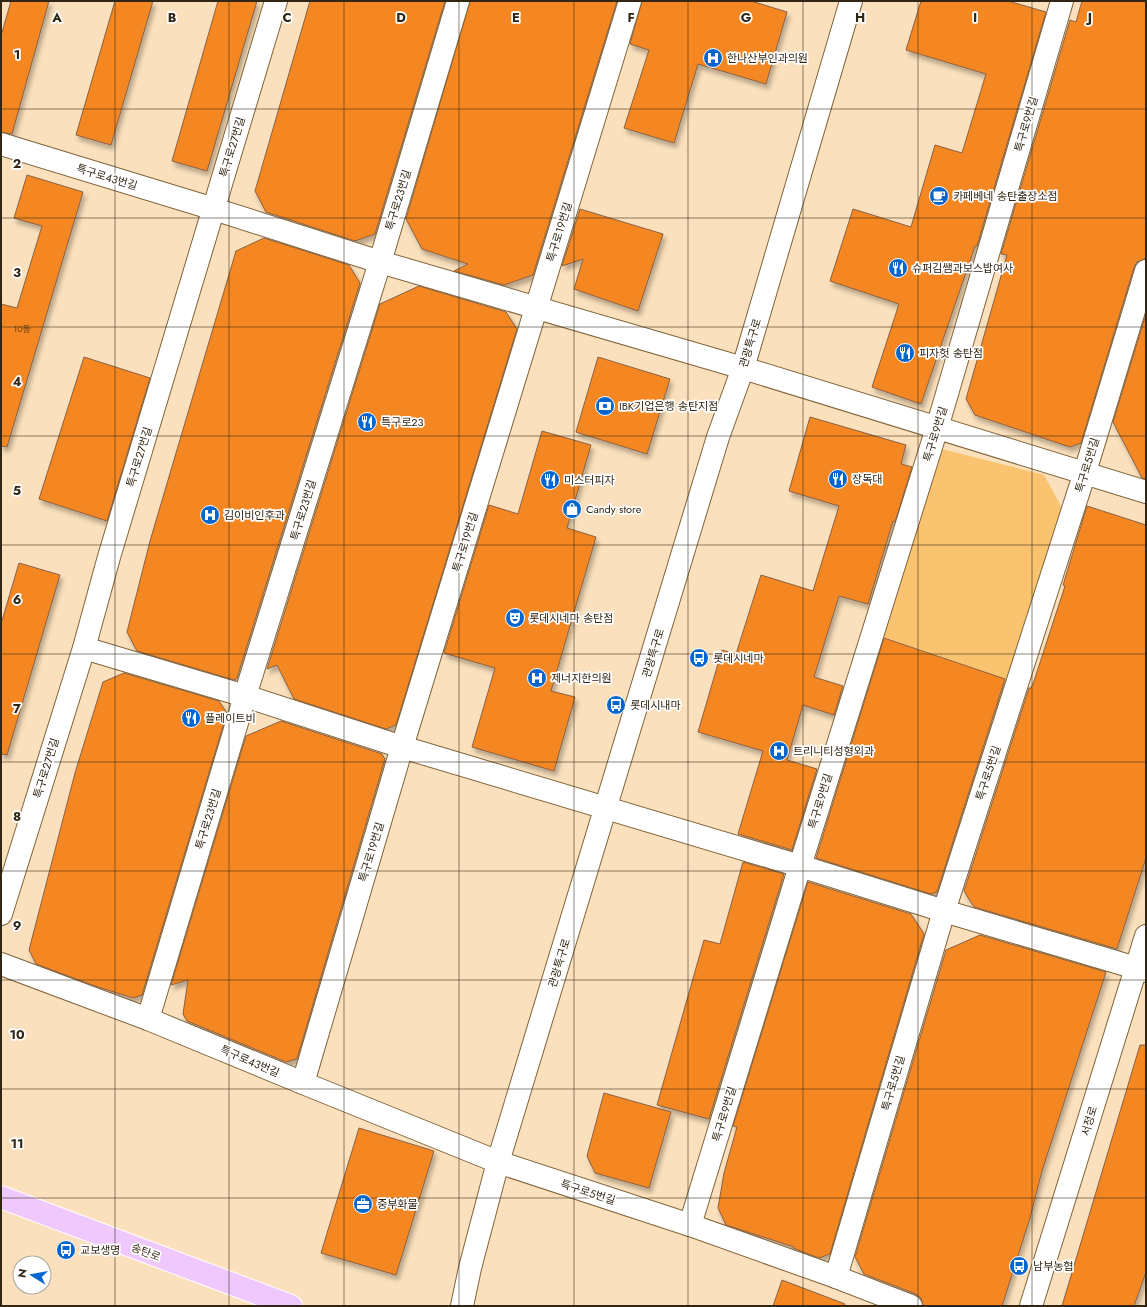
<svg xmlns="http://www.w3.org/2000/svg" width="1147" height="1307" font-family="Jost,'Noto Sans KR',sans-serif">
<defs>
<filter id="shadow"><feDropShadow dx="2.5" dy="4.5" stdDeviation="2" flood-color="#0004"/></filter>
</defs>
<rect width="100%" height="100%" fill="#fae0bc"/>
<path fill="#fac370" d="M942,449L1044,475L1066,515L1007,680L880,636Z"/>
<g fill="#f48720" stroke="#8a6043" filter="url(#shadow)">
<path d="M11,1H49L12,134L1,132V36Z"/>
<path d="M115,1H153L111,145L76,135Z"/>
<path d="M218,1H257L207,171L172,161Z"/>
<path d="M310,1H445L375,234L355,241L266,212L255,191Z"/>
<path d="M470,1H617L533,275L504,285L454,271L468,264L422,249L406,219Z"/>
<path d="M642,1H751L787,12L766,84L698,64L674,143L624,128L649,50L630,44Z"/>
<path d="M921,1H1008L1046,12L977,246H975L921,404L872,387L899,304L830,281L853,209L911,227L935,145L962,153L986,74L906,50Z"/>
<path d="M1082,1H1146V256L1145,259L1137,262L1134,267L1081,443L1070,447L975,415L966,399L1007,255L1001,254L1070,20L1076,22Z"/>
<path d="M27,175L83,192L7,447L1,446V304L17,308L42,226L14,218Z"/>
<path d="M580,209L663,234L638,311L574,289L583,259L562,266Z"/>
<path d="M264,238L349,265L360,283L237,678L234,680L137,651L127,632L150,541L179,443L236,251Z"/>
<path d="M419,286L506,312L517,329L396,725L386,729L294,699L277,665L267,669L380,304Z"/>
<path d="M1146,314V479L1142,478L1113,422Z"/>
<path d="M84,357L150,378L107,521L39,499Z"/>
<path d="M598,357L670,379L647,454L576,432Z"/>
<path d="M810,417L906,445L901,464L912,467L895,522L893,521L868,604L839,596L814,677L843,686L834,715L803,705L787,760L817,769L792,850L738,834L763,751L698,732L722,650L736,654L761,575L813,591L839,506L789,491Z"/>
<path d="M542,431L591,445L567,528L596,537L551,691L575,697L554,771L472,747L495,668L444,653L489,505L518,514Z"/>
<path d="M1087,506L1146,525V858L1117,949L974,907L964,891L1029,688H1031L1034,681L1065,586L1063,585Z"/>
<path d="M19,563L60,575L7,755L1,754V624Z"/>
<path d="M884,638L1005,679L937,892L931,894L816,858Z"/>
<path d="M124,673L219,701L227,713L142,995L133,998L95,986L36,964L29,950L75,773L103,682Z"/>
<path d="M281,721L382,754L385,759L297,1059L286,1062L187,1021L183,1014L188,980L171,985L246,736Z"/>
<path d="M743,862L784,874L709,1119L657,1105L704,940L720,944Z"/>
<path d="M808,882L911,914L924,934L830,1254L819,1258L793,1248L794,1247L726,1225L718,1208L724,1173L737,1127L733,1126Z"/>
<path d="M980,935L1106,972L1042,1171L1030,1218L1002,1306H923L921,1298L916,1294L864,1274L855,1257L946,950Z"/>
<path d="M1140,1045H1146V1272L1134,1306H1062Z"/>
<path d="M604,1093L671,1112L649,1188L595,1173L587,1156Z"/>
<path d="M359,1128L434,1151L396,1275L321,1253Z"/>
<path d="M782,1280L845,1304L844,1306H773Z"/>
</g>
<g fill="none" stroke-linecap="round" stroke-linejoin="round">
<defs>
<g id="minor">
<path d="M1,144L214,209L380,262L743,368L1146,492"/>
<path d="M84,648L245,696L402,747L800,866L944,911L1146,971"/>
<path d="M1,914L84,648L109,557L276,1"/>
<path d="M1,964L148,1019L303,1083L498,1162L690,1225L836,1277L911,1306"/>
<path d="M148,1019L245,696L380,262L458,1"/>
<path d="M303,1083L402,747L630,1"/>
<path d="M690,1225L800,866L937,428L1062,1"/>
<path d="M836,1277L944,911L1085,472L1146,271"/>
<path d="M462,1306L470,1268L498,1162L718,437L743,368L851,1"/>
<path d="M1031,1306L1146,936"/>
</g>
<path id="major" d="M1,1197L291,1306"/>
</defs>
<use href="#minor" stroke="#80643a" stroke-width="24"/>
<use href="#major" stroke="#fff" stroke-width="24"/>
<use href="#minor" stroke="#fff" stroke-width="22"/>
<use href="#major" stroke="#efc8fe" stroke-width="22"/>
</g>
<path fill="none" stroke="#312513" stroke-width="1" stroke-opacity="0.55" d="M115,1V1306M229,1V1306M344,1V1306M459,1V1306M574,1V1306M688,1V1306M803,1V1306M918,1V1306M1032,1V1306M1,109H1146M1,218H1146M1,327H1146M1,436H1146M1,545H1146M1,654H1146M1,762H1146M1,871H1146M1,980H1146M1,1089H1146M1,1198H1146"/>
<defs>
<symbol id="hospital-disc" viewBox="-11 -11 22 22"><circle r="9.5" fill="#0366cf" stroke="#fff"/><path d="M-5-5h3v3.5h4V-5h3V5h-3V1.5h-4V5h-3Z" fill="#fff"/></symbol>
<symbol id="cafe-disc" viewBox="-11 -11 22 22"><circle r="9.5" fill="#0366cf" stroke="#fff"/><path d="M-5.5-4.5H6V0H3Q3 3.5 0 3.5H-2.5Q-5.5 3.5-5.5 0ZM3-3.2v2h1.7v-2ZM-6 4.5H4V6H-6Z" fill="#fff"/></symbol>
<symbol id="restaurant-disc" viewBox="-11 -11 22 22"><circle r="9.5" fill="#0366cf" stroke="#fff"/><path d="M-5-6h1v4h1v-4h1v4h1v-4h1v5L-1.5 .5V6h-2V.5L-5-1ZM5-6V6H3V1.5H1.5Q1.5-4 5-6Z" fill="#fff"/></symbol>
<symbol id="bank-disc" viewBox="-11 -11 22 22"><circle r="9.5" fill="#0366cf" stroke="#fff"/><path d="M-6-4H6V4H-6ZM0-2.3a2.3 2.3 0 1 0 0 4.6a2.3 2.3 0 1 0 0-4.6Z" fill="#fff"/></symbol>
<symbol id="shop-disc" viewBox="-11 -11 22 22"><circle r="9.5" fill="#0366cf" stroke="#fff"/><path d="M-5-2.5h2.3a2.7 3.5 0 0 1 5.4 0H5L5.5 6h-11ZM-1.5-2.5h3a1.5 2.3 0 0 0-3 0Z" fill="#fff"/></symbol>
<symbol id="theatre-disc" viewBox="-11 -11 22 22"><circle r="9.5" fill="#0366cf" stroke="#fff"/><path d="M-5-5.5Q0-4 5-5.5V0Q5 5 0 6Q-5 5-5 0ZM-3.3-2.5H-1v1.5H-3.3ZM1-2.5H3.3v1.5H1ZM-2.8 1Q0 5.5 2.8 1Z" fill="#fff"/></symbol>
<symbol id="bus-disc" viewBox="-11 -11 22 22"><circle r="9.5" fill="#0366cf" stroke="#fff"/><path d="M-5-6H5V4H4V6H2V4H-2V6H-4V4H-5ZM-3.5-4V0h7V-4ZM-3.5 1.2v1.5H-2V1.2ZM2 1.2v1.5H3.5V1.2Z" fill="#fff"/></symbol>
<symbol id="office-disc" viewBox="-11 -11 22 22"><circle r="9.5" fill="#0366cf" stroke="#fff"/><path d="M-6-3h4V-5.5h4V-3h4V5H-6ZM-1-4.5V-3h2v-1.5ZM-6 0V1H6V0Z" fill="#fff"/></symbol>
</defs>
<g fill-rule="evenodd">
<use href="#hospital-disc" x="702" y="47" width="22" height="22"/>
<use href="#cafe-disc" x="928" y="185" width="22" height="22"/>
<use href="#restaurant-disc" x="887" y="257" width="22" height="22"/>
<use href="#restaurant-disc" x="894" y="342" width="22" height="22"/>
<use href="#bank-disc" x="594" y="395" width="22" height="22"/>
<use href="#restaurant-disc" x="356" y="411" width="22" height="22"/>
<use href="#restaurant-disc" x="827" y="468" width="22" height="22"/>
<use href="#restaurant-disc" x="539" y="469" width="22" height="22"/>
<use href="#shop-disc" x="561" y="498" width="22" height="22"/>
<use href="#hospital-disc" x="199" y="504" width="22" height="22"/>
<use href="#theatre-disc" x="504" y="607" width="22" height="22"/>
<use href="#bus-disc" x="688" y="647" width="22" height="22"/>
<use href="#hospital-disc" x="526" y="667" width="22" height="22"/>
<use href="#bus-disc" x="605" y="694" width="22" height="22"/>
<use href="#restaurant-disc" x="180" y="707" width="22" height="22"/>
<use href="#hospital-disc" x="768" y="740" width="22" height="22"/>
<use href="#office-disc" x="352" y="1193" width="22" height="22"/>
<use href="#bus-disc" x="55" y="1239" width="22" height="22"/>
<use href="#bus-disc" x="1008" y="1255" width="22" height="22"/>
</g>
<g text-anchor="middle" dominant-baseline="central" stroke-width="3.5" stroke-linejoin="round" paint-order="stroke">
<g font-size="9" fill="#623e16">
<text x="22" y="328">10동</text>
</g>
<g font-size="11" fill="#312513" stroke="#fff" text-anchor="start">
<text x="727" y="58">한나산부인과의원</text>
<text x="953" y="196">카페베네 송탄출장소점</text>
<text x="912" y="268">슈퍼김쌤과보스밥여사</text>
<text x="919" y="353">피자헛 송탄점</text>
<text x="619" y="406">IBK기업은행 송탄지점</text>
<text x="381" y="422">특구로23</text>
<text x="852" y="479">장독대</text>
<text x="564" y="480">미스터피자</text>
<text x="586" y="509">Candy store</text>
<text x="224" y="515">김이비인후과</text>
<text x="529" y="618">롯데시네마 송탄점</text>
<text x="713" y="658">롯데시네마</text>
<text x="551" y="678">제너지한의원</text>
<text x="630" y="705">롯데시내마</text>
<text x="205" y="718">플레이트비</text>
<text x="793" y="751">트리니티성형외과</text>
<text x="377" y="1204">중부화물</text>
<text x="80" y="1250">교보생명</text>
<text x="1033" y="1266">남부농협</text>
</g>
<g font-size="11" fill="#312513" stroke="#fff">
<text transform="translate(1026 124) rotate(-74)">특구로9번길</text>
<text transform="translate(232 147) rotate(-73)">특구로27번길</text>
<text transform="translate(107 177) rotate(17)">특구로43번길</text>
<text transform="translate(398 200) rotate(-73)">특구로23번길</text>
<text transform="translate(559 232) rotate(-73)">특구로19번길</text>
<text transform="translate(750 343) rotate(-73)">관광특구로</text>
<text transform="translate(935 434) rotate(-73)">특구로9번길</text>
<text transform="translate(139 457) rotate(-73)">특구로27번길</text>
<text transform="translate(1087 465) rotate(-73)">특구로5번길</text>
<text transform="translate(303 510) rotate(-73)">특구로23번길</text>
<text transform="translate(465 542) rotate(-73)">특구로19번길</text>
<text transform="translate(653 653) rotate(-73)">관광특구로</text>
<text transform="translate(46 768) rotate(-73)">특구로27번길</text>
<text transform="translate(988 773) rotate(-72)">특구로5번길</text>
<text transform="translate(820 801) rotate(-73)">특구로9번길</text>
<text transform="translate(208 819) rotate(-73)">특구로23번길</text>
<text transform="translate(371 852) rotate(-73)">특구로19번길</text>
<text transform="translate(559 963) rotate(-73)">관광특구로</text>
<text transform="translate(250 1061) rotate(23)">특구로43번길</text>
<text transform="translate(893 1083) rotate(-74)">특구로5번길</text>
<text transform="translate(724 1114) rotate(-73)">특구로9번길</text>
<text transform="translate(1089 1121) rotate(-73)">서정로</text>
<text transform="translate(588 1192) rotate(18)">특구로5번길</text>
<text transform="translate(146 1252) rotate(21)">송탄로</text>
</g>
</g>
<g font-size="13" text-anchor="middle" font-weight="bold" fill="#312513" stroke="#fff" stroke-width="3.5" stroke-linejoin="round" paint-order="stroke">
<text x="57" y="22">A</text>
<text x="172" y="22">B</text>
<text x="287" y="22">C</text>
<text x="401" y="22">D</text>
<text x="516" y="22">E</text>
<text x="631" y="22">F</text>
<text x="746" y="22">G</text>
<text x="860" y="22">H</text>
<text x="975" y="22">I</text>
<text x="1090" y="22">J</text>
<text x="17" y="59">1</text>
<text x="17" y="168">2</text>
<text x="17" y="277">3</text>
<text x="17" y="386">4</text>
<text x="17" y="495">5</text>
<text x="17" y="604">6</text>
<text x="17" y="713">7</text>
<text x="17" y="821">8</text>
<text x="17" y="930">9</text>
<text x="17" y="1039">10</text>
<text x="17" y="1148">11</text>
</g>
<rect width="1147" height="1307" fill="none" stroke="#312513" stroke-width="4"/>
<g transform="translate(32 1275) rotate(281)"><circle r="19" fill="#ffffff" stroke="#ada8a1"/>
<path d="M0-3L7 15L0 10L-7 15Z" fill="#0366cf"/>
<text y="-6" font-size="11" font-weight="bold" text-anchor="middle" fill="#312513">N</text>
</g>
</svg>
